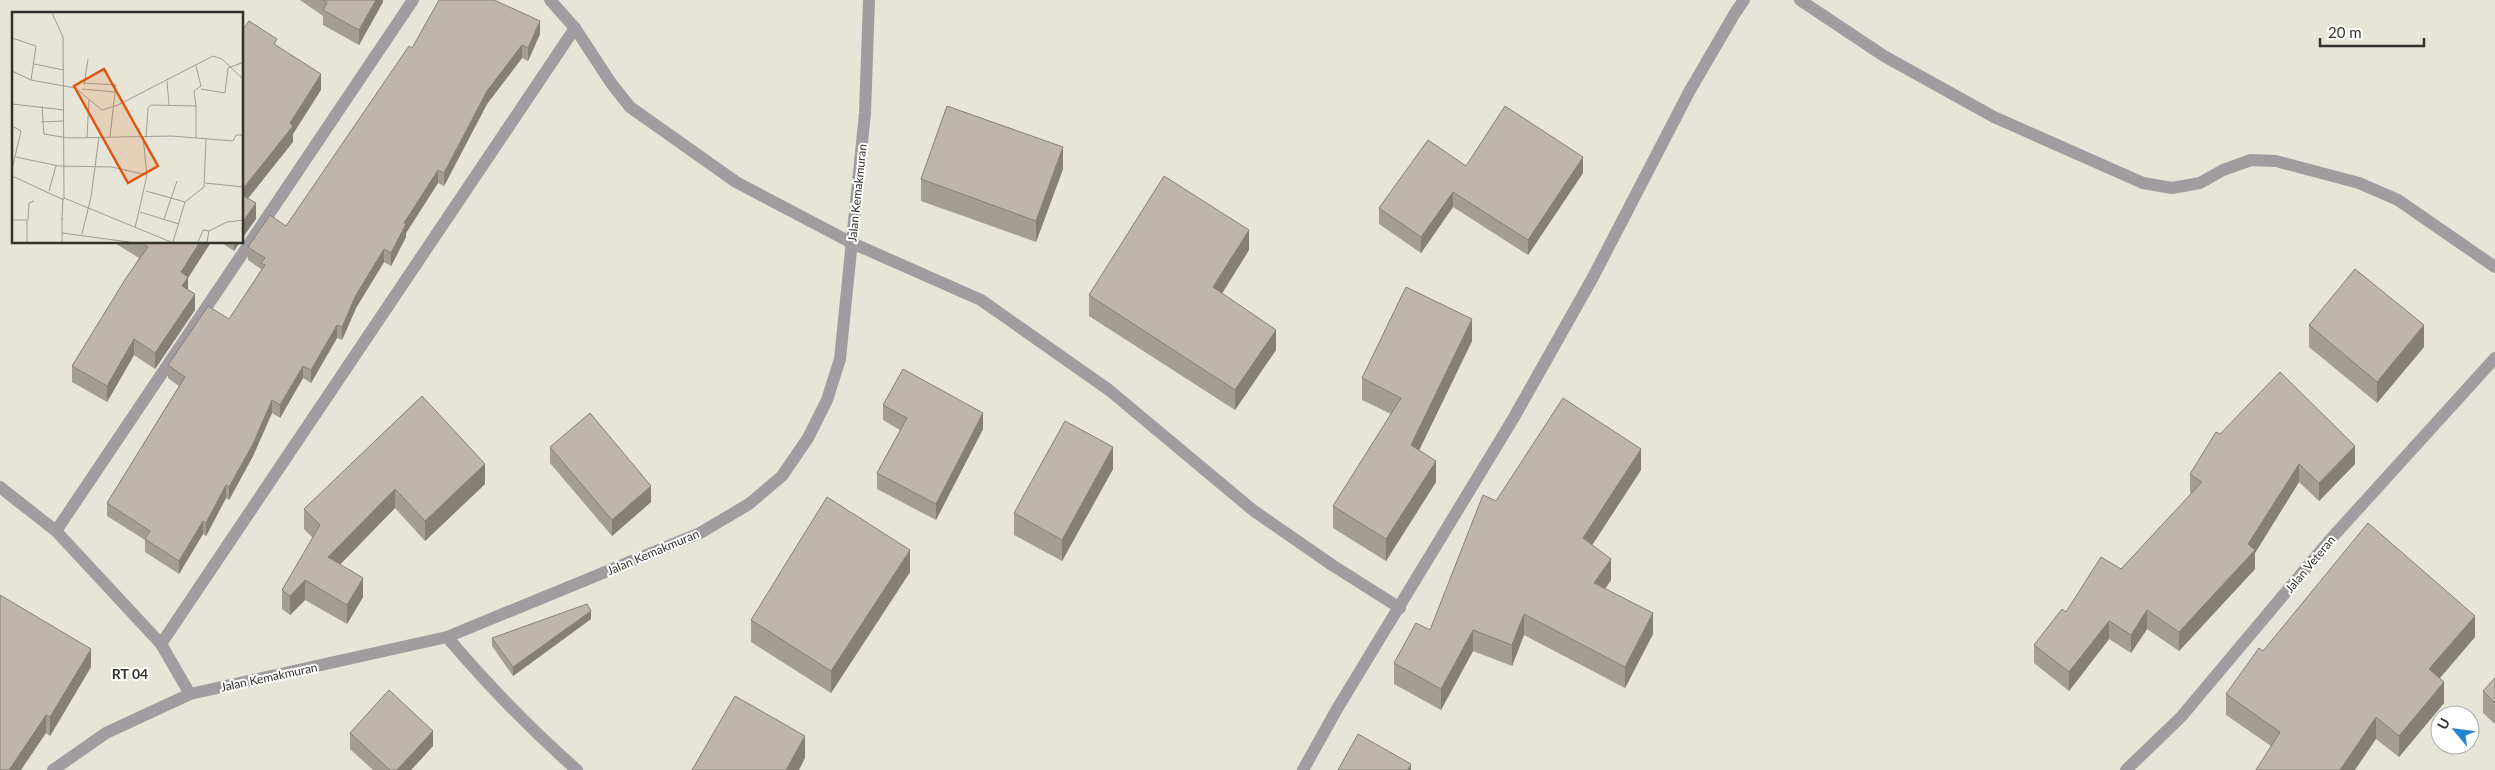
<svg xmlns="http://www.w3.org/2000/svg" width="2495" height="770" font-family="Lato,sans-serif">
<rect width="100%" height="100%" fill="#e7e5d8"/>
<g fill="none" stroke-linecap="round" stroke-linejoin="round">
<g stroke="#a19ca0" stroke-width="12">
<path d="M550,0L575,28"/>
<path d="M1800,0L1884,56L1994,117L2143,183L2172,188L2200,183L2223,170L2251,160L2276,161L2359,183L2398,200L2495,267"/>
<path d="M0,487L56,531L161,644L190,694"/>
<path d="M56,531L413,0"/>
<path d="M447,637C488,685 530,729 577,770"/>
<path d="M161,644L575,28L611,83L630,107L736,182L852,243L981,300L1109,390L1254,511L1332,565L1400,608"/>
<path d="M53,770L106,733L190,694L447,637L700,533L749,504L782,476L808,438L827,400L840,359L865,113L869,0"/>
<path d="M1303,770L1337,709L1513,419L1592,279L1689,92L1735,13L1744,0"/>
<path d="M2126,770L2181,717L2328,542L2495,358"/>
</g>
</g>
<g fill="#a39d94">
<path d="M300,0H383V2L359,45L323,25V16Z"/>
<path d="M540,34L528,61L522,58L487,104L444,186L438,183L406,233V237L391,266L384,262L356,308L342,340L337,338L311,383L303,378L280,418L272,413L253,456L229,500L226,498L206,536L203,534L179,574L145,552V540L107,516V503L179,386L168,378V365L229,319L261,270V269L248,260V247L286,226L412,48Z"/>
<path d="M1466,166L1583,173L1528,255L1453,207L1421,253L1379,224V208Z"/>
<path d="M1063,169L1036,242L921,201V179Z"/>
<path d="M113,242H211L188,278V290L195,310L155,369L134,355L107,402L72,382V366L139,258Z"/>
<path d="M220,242H240L234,251Z"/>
<path d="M1249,250L1222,293L1276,350L1235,410L1089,316V295Z"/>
<path d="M2309,325L2424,347L2377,403L2309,347Z"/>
<path d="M1472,341L1419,450L1436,482L1386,561L1333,528V506L1391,414L1362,400V378Z"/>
<path d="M422,396L485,484L425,541L395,508L340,564L363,597L347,624L305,600L290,615L282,609V590L313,538L304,529V509Z"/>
<path d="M883,405L983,429L936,520L877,489V473L900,430L883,420Z"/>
<path d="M2220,434L2355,464L2319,501L2299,482L2255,553V569L2179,651L2147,629L2131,653L2109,639L2069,691L2034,663V645L2066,612L2121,569L2191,494L2190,492V474Z"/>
<path d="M550,447L651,502L612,536L550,463Z"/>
<path d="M1113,469L1062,561L1014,535V513Z"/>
<path d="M1641,470L1592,545L1611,580L1605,589L1653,634L1625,688L1524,635L1512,666L1473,651L1441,710L1394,684V663L1430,630L1496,501Z"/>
<path d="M910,572L831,693L751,642V620Z"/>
<path d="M0,595L91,667L50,736L46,733Z"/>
<path d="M591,619L513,676L492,646V638Z"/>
<path d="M2475,637L2439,678L2444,703L2399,757L2376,739L2271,746L2226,715V694L2263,651Z"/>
<path d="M2495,678V724L2483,713V691Z"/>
<path d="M350,733L433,746L411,770H373L350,749Z"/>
</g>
<g fill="#857f78">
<path d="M376,0H383V2L359,45V30Z"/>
<path d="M540,21V34L528,61V48Z"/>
<path d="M522,45V58L487,104L444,186V173L487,91Z"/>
<path d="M321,74V90L293,134V142L242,206V190L290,123Z"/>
<path d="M1063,147V169L1036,242V221Z"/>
<path d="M1583,157V173L1528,255V240Z"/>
<path d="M438,170V183L406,233V237L391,266V253L404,223Z"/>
<path d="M1453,192V207L1421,253V237Z"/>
<path d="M256,203V219L242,239V223Z"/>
<path d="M1249,230V250L1213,308V287Z"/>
<path d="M200,242H211L188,278V293L182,302L181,272Z"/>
<path d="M234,242H240L234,251Z"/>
<path d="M384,249V262L356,308L342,340V327L356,295Z"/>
<path d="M195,294V310L155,369V353Z"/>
<path d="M1472,319V341L1411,467V445Z"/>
<path d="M337,325V338L311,383V370Z"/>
<path d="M2424,325V347L2377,403V382Z"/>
<path d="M1276,330V350L1235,410V390Z"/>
<path d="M134,339V355L107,402V386Z"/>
<path d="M303,366V378L280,418V405Z"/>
<path d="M272,400V413L253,456L229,500V487Z"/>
<path d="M983,413V429L936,520V504Z"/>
<path d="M2355,446V464L2319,501V483Z"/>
<path d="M1113,447V469L1062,561V540Z"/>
<path d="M1641,449V470L1583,559V538Z"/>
<path d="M1436,461V482L1386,561V539Z"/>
<path d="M485,464V484L425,541V521Z"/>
<path d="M2299,464V482L2255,553V569L2179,651V632L2248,544Z"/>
<path d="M226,485V498L206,536V523Z"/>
<path d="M651,486V502L612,536V520Z"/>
<path d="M395,489V508L328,577V557Z"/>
<path d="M203,521V534L179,574V561Z"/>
<path d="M910,550V572L831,693V671Z"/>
<path d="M1611,559V580L1594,604V583Z"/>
<path d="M363,578V597L347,624V605Z"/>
<path d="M305,580V600L290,615V596Z"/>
<path d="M2147,610V629L2131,653V635Z"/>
<path d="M591,611V619L513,676V667Z"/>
<path d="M1653,613V634L1625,688V667Z"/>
<path d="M1524,614V635L1512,666V645Z"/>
<path d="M2475,616V637L2429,691V669Z"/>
<path d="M2109,621V639L2069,691V672Z"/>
<path d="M1473,630V651L1441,710V689Z"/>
<path d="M91,649V667L50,736V717Z"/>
<path d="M2444,682V703L2399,757V736Z"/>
<path d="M46,715V733L21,770H9Z"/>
<path d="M2376,717V739L2355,770H2340Z"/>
<path d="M433,731V746L411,770H397Z"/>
<path d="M805,736V758L799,770H786Z"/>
<path d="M1411,764V770H1408Z"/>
</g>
<g fill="#beb6ac" stroke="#857f78">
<path d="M323,0H376L359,30L323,10L327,3Z"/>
<path d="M439,0H494L540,21L528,48L522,45L487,91L444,173L438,170L404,223L406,224L391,253L384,249L356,295L342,327L337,325L311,370L303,366L280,405L272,400L253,444L229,487L226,485L206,523L203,521L179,561L145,539L150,531L107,503L185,377L168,365L208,306L229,319L265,265L261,263L265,258L248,247L270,215L286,226L409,46L412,48Z"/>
<path d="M249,21L277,39L274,44L321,74L290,123L293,126L242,190V30Z"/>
<path d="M947,106L1063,147L1036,221L921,179Z"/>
<path d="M1505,106L1583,157L1528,240L1453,192L1421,237L1379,208L1428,140L1466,166Z"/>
<path d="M1164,176L1249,230L1213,287L1276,330L1235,390L1089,295Z"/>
<path d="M242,195L256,203L242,223Z"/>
<path d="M140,242H200L181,272L188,277L182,286L195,294L155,353L134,339L107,386L72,366L126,278L148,247Z"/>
<path d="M2355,269L2424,325L2377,382L2309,325Z"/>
<path d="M1406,287L1472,319L1411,445L1436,461L1386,539L1333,506L1401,398L1362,378Z"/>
<path d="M903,369L983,413L936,504L877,473L907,418L883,405Z"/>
<path d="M2280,372L2355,446L2319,483L2299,464L2248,544L2255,550L2179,632L2147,610L2131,635L2109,621L2069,672L2034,645L2062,609L2066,612L2101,557L2121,569L2202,482L2190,474L2216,432L2220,434Z"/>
<path d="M422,396L485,464L425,521L395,489L328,557L363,578L347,605L305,580L290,596L282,590L320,525L304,509Z"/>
<path d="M1563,398L1641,449L1583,538L1611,559L1594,583L1653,613L1625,667L1524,614L1512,645L1473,630L1441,689L1394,663L1416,623L1430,630L1483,495L1496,501Z"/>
<path d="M590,413L651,486L612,520L550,447Z"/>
<path d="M1065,421L1113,447L1062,540L1014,513Z"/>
<path d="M827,497L910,550L831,671L751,620Z"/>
<path d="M2368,523L2475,616L2429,669L2444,682L2399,736L2376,717L2340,770H2256L2280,732L2226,694L2259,648L2263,651Z"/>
<path d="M0,595L91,649L50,717L46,715L9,770H0Z"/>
<path d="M587,604L591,611L513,667L492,638Z"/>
<path d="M2495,678V703L2483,691Z"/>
<path d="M389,690L433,731L397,770H390L350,733Z"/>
<path d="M735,696L805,736L786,770H692Z"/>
<path d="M1358,734L1411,764L1408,770H1338Z"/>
</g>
<g text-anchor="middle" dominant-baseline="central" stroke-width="4" stroke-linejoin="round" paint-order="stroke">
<g font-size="12" fill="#33322d" stroke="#fff">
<text transform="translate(857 193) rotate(-84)">Jalan Kemakmuran</text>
<text transform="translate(653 552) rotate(-23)">Jalan Kemakmuran</text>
<text transform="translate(2310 564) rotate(-50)">Jalan Veteran</text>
<text transform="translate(269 677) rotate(-12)">Jalan Kemakmuran</text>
</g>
<g font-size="14" font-weight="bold" fill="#33322d" stroke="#fff">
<text x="130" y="673">RT 04</text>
</g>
</g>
<g transform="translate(12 12)">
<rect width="231" height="231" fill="#e7e5d8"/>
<path fill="none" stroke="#9f9d94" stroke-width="1" d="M40,1L51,25L52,186L159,230M0,26L24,34L19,68L63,76L90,98L106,93L201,44L210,47L232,68M22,52L52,58M0,59L19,68M155,69L157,93M72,71L104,73L103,80M72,73L76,47M70,77L103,80L98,125M189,77L213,81L216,56L232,50M0,92L52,98M30,94L32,122L56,126L160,124L221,129L224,123H232M184,94L182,79L189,74L184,54M29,110L52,109M0,114L9,119L0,157M131,125L135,163M75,126L77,88M134,126L136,96L139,93L184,94V126M4,145L47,154L100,155L135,163L123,216M0,164L52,188M193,171L232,175M37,179L44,154M134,179L173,190L161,230M173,190L192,175L194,127M128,200L167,212M152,207L165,169M0,208H15V230M16,208L17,191L22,189M50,208L51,186M197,219L215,210L232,208M50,221L117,230M70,222L79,185L87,125M50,230V206M186,230L191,218L197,219L195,230"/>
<path fill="#df570e" fill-opacity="0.15" stroke="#df570e" stroke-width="2.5" d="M92,57L146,154L116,171L62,74Z"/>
<rect width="231" height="231" fill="none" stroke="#33322d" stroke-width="2.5"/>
</g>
<g transform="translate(2455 730) rotate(299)"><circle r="24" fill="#ffffff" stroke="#adadab"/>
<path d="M0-4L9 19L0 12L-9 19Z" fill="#2383cf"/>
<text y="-8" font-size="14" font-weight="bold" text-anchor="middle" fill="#33322d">U</text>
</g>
<path d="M2320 38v8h104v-8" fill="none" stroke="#33322d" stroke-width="2.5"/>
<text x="2328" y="38" font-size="15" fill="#33322d" stroke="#ffffff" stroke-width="4" paint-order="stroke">20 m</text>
</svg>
